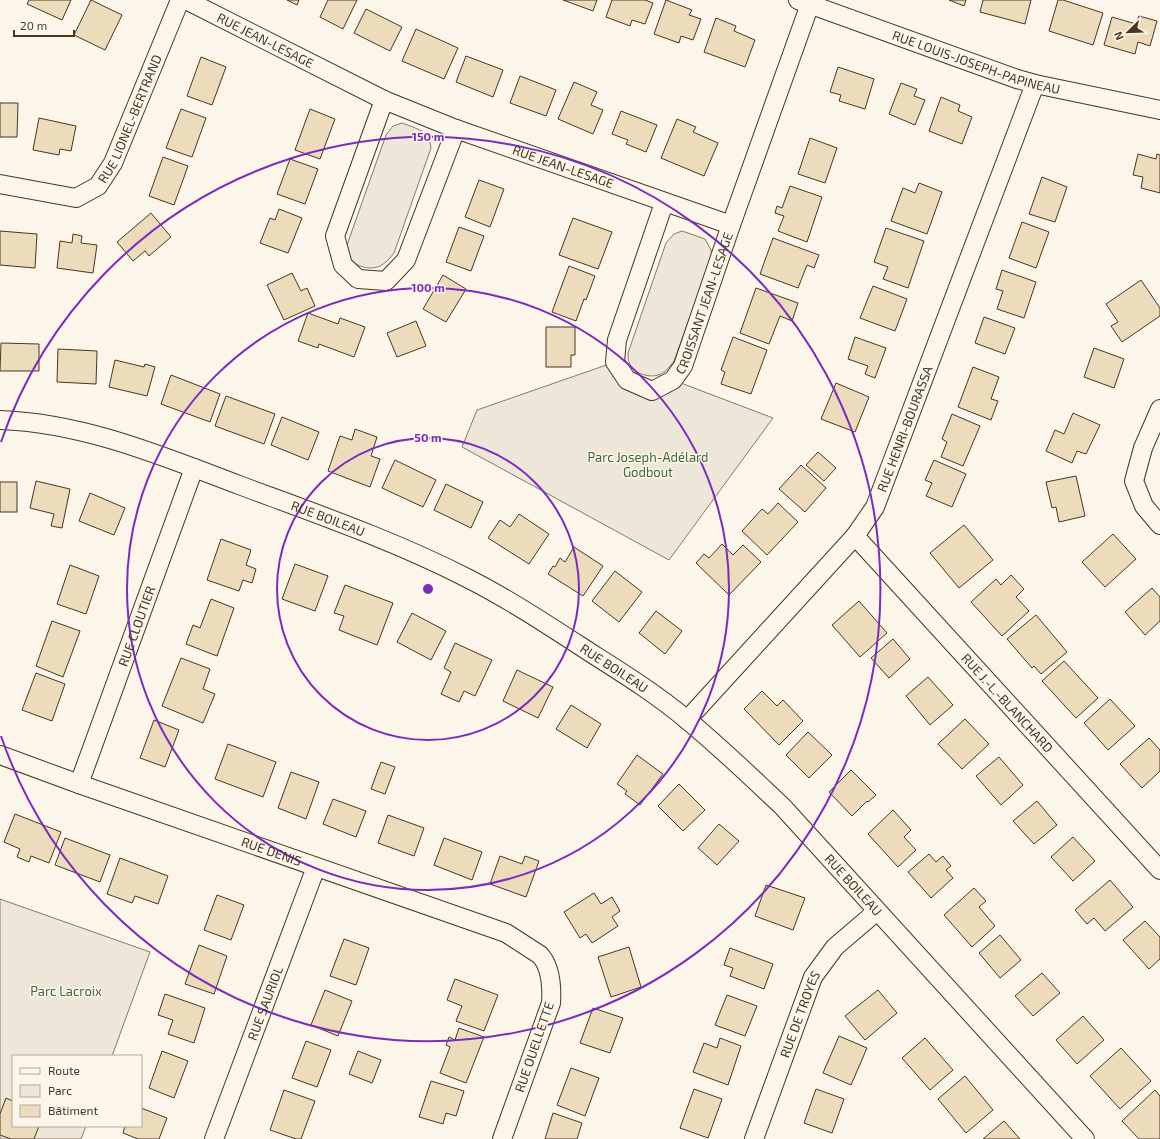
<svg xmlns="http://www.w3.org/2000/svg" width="1160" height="1139" font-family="'Exo 2',sans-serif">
<rect width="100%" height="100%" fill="#fbf6e9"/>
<g fill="#ede6d9" stroke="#887966">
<path d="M402,123C417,129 429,130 431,148L394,253C390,258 386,263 380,266C370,271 352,266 348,255C347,252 347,248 347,245L386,135L393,126Z"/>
<path d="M682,231L705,239L711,250L712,256L674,361C670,366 667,371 661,374C651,379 632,374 629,362C628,360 628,356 628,353L666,243L674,234Z"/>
<path d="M615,362L652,391L673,380L773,418L669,560L462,447L477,410Z"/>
<path d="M0,899L150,952L112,1056H13V1126H86L81,1139H0Z"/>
</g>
<g fill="#ecdcbc" stroke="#4a3520">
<path d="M29,0H71L62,20L27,4Z"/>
<path d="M91,0L122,15L105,50L74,35Z"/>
<path d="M287,0H299L297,5Z"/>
<path d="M328,0H357L343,29L320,17Z"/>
<path d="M563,0H597L593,11Z"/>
<path d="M612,0H645L653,3L645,24L632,20L630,26L606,17Z"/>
<path d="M666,0L692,10L689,15L701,19L693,40L681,36L679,43L654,34Z"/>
<path d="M949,0H966L964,6Z"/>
<path d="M983,0H1031L1025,24L980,12Z"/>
<path d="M1058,0H1063L1103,13L1093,45L1049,31Z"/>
<path d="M366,9L402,27L390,51L354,33Z"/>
<path d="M1139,16L1157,21L1150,46L1138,42L1135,54L1104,45L1112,17L1136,24Z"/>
<path d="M716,18L736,26L734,31L755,40L745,67L704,52Z"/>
<path d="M416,29L458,48L444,79L402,61Z"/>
<path d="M466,56L503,70L493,97L456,82Z"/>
<path d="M201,57L226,67L212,105L187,96Z"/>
<path d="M838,67L874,79L865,109L839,101L841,95L830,92Z"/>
<path d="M520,76L556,90L546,116L510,103Z"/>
<path d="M574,82L597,92L591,105L603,110L593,134L558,119Z"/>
<path d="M901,83L917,89L914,96L925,100L915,125L889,114Z"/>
<path d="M941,97L960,105L958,111L972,117L962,144L929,131Z"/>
<path d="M0,103H18L17,137H0Z"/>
<path d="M181,109L206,118L192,157L166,148Z"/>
<path d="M310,109L335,119L320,159L295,150Z"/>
<path d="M621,111L657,125L646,152L626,144L628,140L612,134Z"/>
<path d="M39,118L76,126L71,151L60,149L59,155L33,150Z"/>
<path d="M677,119L696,127L693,132L718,143L704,176L661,158Z"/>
<path d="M810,138L837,148L825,183L798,174Z"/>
<path d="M1138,154L1156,159L1157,154L1160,155V193L1141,188L1143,177L1133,175Z"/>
<path d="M163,157L188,166L174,205L149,196Z"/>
<path d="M290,159L318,169L305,204L277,194Z"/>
<path d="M1042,177L1067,187L1055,222L1029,214Z"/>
<path d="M479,180L504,189L490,227L465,217Z"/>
<path d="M919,183L942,192L927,234L891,221L903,188L915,193Z"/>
<path d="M790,186L822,197L807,242L778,231L784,216L775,213L777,206L782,208Z"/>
<path d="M279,209L302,218L288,253L260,243L270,218L275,220Z"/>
<path d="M151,213L171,237L149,256L145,251L133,261L117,242Z"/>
<path d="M573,218L612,232L598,269L559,255Z"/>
<path d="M1022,222L1049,232L1036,268L1009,258Z"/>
<path d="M459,227L484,236L471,271L446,262Z"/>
<path d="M886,228L924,241L908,288L883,279L888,267L874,262Z"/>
<path d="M0,231L37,234L35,268L0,265Z"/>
<path d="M73,234L82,236L81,243L97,245L93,273L57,268L60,241L72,243Z"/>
<path d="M773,238L819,255L814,268L807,265L798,288L760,274Z"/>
<path d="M569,266L595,276L586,300L584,299L576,321L552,312Z"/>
<path d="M1002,270L1036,282L1024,318L997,309L1003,291L996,289Z"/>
<path d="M292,273L301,291L307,288L315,306L284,320L267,285Z"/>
<path d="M443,275L466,289L446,322L423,309Z"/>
<path d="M1141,280L1160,308V316L1122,342L1111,326L1118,322L1106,304Z"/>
<path d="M873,286L907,299L895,331L860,318Z"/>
<path d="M756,288L798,303L792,321L780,316L769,344L740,333Z"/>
<path d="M308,313L338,324L340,318L365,327L354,357L319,344L318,348L298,341Z"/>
<path d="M984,317L1015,328L1005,354L975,343Z"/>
<path d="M416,321L426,346L397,357L387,333Z"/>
<path d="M546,327H575V355H571V367H546Z"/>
<path d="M733,337L767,350L751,394L721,384L725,372L721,370Z"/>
<path d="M855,337L886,348L875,378L865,374L868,366L848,359Z"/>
<path d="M1,343L39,344V371H0Z"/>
<path d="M1094,348L1124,359L1114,388L1084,377Z"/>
<path d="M58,349L97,351L96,384L57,382Z"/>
<path d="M115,360L144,367L145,364L155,367L147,396L109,387Z"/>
<path d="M973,367L999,377L991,399L998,401L991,420L958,407Z"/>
<path d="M171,375L220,394L210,422L161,404Z"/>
<path d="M836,383L869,397L855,432L821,419Z"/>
<path d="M226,396L275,414L264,444L215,426Z"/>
<path d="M1073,413L1100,425L1086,454L1077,451L1072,463L1046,451L1055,430L1064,434Z"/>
<path d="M952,414L980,426L963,466L941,457L947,442L942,439Z"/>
<path d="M282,417L319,432L308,460L271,445Z"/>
<path d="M355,429L377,437L371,456L380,459L370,487L328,471L340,436L352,440Z"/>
<path d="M818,452L836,468L824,481L806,465Z"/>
<path d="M395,460L436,480L423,507L382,488Z"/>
<path d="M934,460L966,474L952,507L926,496L932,483L925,480Z"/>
<path d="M801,465L826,488L805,512L779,489Z"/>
<path d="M1076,476L1085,516L1059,522L1056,507L1052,508L1046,482Z"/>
<path d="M36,481L70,489L62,528L51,526L54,514L30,508Z"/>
<rect x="0" y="482" width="17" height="30"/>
<path d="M446,484L483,502L471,528L434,510Z"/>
<path d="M90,493L125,508L114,535L79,521Z"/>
<path d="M778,503L798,522L767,555L742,531L762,509L768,514Z"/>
<path d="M519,514L549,534L529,564L488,538L500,520L510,527Z"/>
<path d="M964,525L993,560L959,588L930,553Z"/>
<path d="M1113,534L1136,559L1105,587L1082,562Z"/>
<path d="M221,539L251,550L246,565L256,569L252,583L243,580L239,591L207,580Z"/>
<path d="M722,544L733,555L743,545L761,562L729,595L696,563L704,554L709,558Z"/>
<path d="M574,547L603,566L583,596L548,574L553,566L555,567L560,558L565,562Z"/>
<path d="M295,564L328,576L315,611L282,599Z"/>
<path d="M70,565L99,576L86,614L57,604Z"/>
<path d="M615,571L642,592L619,622L592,601Z"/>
<path d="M1011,575L1024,589L1016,597L1029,611L1002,636L971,602L996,579L1001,585Z"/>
<path d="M345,585L393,603L377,645L339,630L344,616L334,613Z"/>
<path d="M1152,588L1160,597V621L1145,635L1125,612Z"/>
<path d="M211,599L234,608L217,656L186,644L193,625L200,628Z"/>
<path d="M859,601L887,633L860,657L832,625Z"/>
<path d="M656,611L682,631L665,654L639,633Z"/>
<path d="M412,613L446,631L431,660L397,642Z"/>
<path d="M1036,615L1067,652L1041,674L1034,666L1032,668L1007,639Z"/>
<path d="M52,621L80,631L63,677L36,666Z"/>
<path d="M893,639L910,659L889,678L871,658Z"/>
<path d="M455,643L492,660L475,696L464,691L459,702L441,694L451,672L444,668Z"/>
<path d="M181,658L210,669L203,689L215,694L203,723L162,706Z"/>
<path d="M1064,661L1098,698L1076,718L1042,681Z"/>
<path d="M517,670L553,687L538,718L503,701Z"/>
<path d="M36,673L65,684L52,721L22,710Z"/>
<path d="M928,677L953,705L930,725L906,696Z"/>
<path d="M762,691L777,706L783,700L803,721L779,745L744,709Z"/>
<path d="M1110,699L1135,726L1108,750L1084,723Z"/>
<path d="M571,705L601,724L587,748L556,729Z"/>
<path d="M965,719L989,744L962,769L938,744Z"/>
<path d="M154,720L179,730L165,767L140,758Z"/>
<path d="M808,732L832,755L809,778L786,755Z"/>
<path d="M1149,738L1160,750V771L1142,788L1120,764Z"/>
<path d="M228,744L276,762L263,797L215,779Z"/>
<path d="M637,755L663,774L640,805L625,794L627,791L617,784Z"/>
<path d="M999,757L1023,785L1001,805L976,776Z"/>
<path d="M381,762L395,767L385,794L371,789Z"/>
<path d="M851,770L876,795L868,802L867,801L852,816L829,792Z"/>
<path d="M291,772L319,782L306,819L278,808Z"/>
<path d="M679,784L705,810L683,831L658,806Z"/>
<path d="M333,799L366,811L356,837L323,824Z"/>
<path d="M1037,801L1057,825L1034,844L1013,821Z"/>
<path d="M893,810L911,830L904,837L916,850L898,867L868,834Z"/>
<path d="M15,814L61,832L49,863L31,856L29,862L17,857L20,849L4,842Z"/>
<path d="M388,815L424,828L414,856L378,843Z"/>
<path d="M719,824L739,841L717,865L698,848Z"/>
<path d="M1073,837L1095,861L1073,881L1051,857Z"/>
<path d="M65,838L110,855L100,882L55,865Z"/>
<path d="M444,838L482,852L472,880L434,865Z"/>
<path d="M929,854L936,862L943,856L951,866L946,870L953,878L931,898L908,872Z"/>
<path d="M500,856L522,864L525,856L539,861L526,897L490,884Z"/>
<path d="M120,858L168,876L158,904L135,896L132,903L107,894Z"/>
<path d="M1110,880L1133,907L1105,931L1094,918L1087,924L1075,910Z"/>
<path d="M766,885L805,898L793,930L755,916Z"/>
<path d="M974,888L986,901L979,907L995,926L972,947L944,915Z"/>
<path d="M594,893L601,904L612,897L620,911L612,917L618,926L592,943L586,934L580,938L564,912Z"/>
<path d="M217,895L244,905L231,940L204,930Z"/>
<path d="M1145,921L1160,937V959L1149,969L1123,940Z"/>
<path d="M1000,935L1021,960L1000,978L979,953Z"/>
<path d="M344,939L369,948L356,985L330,976Z"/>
<path d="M199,945L227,956L214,994L185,984Z"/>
<path d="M629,947L641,987L611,997L598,957Z"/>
<path d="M730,948L773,964L764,989L730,976L733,968L724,965Z"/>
<path d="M1042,973L1060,993L1033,1016L1015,996Z"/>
<path d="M455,979L498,995L484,1031L456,1021L462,1006L447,1000Z"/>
<path d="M325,990L352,1001L338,1036L311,1025Z"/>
<path d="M878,990L897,1013L865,1040L845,1016Z"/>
<path d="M165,994L205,1008L194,1043L168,1034L173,1020L158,1015Z"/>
<path d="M727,995L757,1006L745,1036L715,1025Z"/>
<path d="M593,1008L623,1018L610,1053L580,1043Z"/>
<path d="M1083,1016L1104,1040L1077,1064L1056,1040Z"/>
<path d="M459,1028L484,1037L466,1083L440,1073L450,1047L446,1045L449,1037L455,1040Z"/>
<path d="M839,1036L867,1048L851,1085L823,1073Z"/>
<path d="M720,1038L741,1046L728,1085L693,1072L704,1043L717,1048Z"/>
<path d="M925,1038L953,1070L930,1090L902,1058Z"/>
<path d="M306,1041L331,1050L317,1087L292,1078Z"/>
<path d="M1121,1048L1151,1081L1120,1109L1090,1076Z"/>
<path d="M162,1051L188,1061L174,1098L149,1088Z"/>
<path d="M358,1051L381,1060L372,1083L349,1074Z"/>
<path d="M571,1068L599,1078L585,1116L557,1105Z"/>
<path d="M965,1076L993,1110L966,1133L938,1099Z"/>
<path d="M431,1081L464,1091L456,1116L446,1113L443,1124L419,1117Z"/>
<path d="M694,1089L722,1099L708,1138L680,1128Z"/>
<path d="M816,1089L844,1099L832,1133L804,1123Z"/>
<path d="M284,1090L315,1101L301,1139H296L270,1130Z"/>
<path d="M1155,1090L1160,1096V1139H1139L1122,1121Z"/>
<path d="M6,1098L13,1101V1126H39L34,1139H11L0,1135V1114Z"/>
<path d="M141,1108L167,1118L159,1139H138L123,1133L125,1126H141Z"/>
<path d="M553,1113L582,1123L577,1139H545Z"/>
<path d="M1004,1121L1020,1139H983Z"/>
</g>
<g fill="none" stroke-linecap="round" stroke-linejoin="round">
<defs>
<g id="street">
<path id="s1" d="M186,0L384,100L456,129L731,225L810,4"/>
<path id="s2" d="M798,0L1017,79L1035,84L1160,110"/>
<path d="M384,100L335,236L343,265L358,279L386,281L406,260L456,129"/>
<path id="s3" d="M0,184L76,198L98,186L113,163L180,0"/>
<path id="s4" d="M664,203L617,340L615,362L627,380L652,391L673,380L683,366L731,225"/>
<path d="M1160,409L1143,448L1134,481L1144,506L1160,525"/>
<path id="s5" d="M0,420C84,423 162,456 239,485C317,514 395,541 469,579C512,601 551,627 591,653C624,674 656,694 686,719C719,746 750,776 782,806L1085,1139"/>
<path id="s6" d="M855,536L1160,870"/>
<path id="s7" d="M687,720L855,536L875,507L1035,84"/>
<path id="s8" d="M0,755L79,784L506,933L540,955C551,967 552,987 551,1003L502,1139"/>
<path id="s9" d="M79,784L194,468"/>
<path id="s10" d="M214,1139L316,867"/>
<path id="s11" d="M754,1139L813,977L835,947L869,918L876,910"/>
</g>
</defs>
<use href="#street" stroke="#4a3520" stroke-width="20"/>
<use href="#street" stroke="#fbf6e9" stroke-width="18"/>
</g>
<g fill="none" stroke="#7b2cbf" stroke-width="2">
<circle cx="428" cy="589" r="151"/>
<circle cx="428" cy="589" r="301"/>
<path d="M1 442A452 452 0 1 1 1 736"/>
</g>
<g text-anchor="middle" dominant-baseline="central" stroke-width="3" stroke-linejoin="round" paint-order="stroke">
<g font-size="13" fill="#4a3520" stroke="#fbf6e9">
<text stroke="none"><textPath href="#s1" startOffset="89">RUE JEAN-LESAGE</textPath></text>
<text stroke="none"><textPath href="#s2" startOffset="189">RUE LOUIS-JOSEPH-PAPINEAU</textPath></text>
<text stroke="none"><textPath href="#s3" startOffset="177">RUE LIONEL-BERTRAND</textPath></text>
<text stroke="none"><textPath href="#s1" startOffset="413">RUE JEAN-LESAGE</textPath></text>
<text stroke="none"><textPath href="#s4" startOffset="323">CROISSANT JEAN-LESAGE</textPath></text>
<text stroke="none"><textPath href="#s7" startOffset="368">RUE HENRI-BOURASSA</textPath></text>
<text stroke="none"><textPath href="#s5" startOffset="344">RUE BOILEAU</textPath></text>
<text stroke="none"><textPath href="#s9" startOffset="168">RUE CLOUTIER</textPath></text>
<text stroke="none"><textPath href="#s5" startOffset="668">RUE BOILEAU</textPath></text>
<text stroke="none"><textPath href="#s6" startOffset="226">RUE J.-L.-BLANCHARD</textPath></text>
<text stroke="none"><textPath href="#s8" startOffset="288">RUE DENIS</textPath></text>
<text stroke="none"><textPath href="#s5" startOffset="992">RUE BOILEAU</textPath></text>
<text stroke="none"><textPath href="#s10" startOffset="145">RUE SAURIOL</textPath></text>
<text stroke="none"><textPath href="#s11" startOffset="133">RUE DE TROYES</textPath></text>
<text transform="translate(534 1047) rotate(-71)">RUE OUELLETTE</text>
</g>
<g font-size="13" fill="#436837" stroke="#fbf6e9">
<text x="648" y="457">Parc Joseph-Adélard<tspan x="648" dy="15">Godbout</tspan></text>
<text x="66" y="991">Parc Lacroix</text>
</g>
</g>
<circle cx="428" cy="589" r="6" fill="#7b2cbf" stroke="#fbf6e9" stroke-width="2"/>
<g font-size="12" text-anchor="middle" font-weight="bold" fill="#7b2cbf" stroke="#fbf6e9" stroke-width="3" stroke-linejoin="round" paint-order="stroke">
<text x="428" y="141">150 m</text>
<text x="428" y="292">100 m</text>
<text x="428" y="442">50 m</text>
</g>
<rect x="12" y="1055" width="130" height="72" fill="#fbf6e9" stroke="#b4a999"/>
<rect x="20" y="1068" width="20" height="6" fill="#fbf6e9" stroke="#b4a999"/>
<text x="48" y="1075" font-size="12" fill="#4a3520">Route</text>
<rect x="20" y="1085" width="20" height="12" fill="#ede6d9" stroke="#b4a999"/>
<text x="48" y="1095" font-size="12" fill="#4a3520">Parc</text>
<rect x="20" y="1105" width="20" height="12" fill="#ecdcbc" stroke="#b4a999"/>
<text x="48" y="1115" font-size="12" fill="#4a3520">Bâtiment</text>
<g transform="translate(1128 32) rotate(247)" stroke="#fbf6e9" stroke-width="3" paint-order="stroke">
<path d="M0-3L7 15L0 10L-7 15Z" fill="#4a3520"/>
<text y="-6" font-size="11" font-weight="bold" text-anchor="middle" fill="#4a3520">N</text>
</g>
<path d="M14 30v6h60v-6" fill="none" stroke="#4a3520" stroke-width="2"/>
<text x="20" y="30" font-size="12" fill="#4a3520" stroke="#fbf6e9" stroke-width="3" paint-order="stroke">20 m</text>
</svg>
